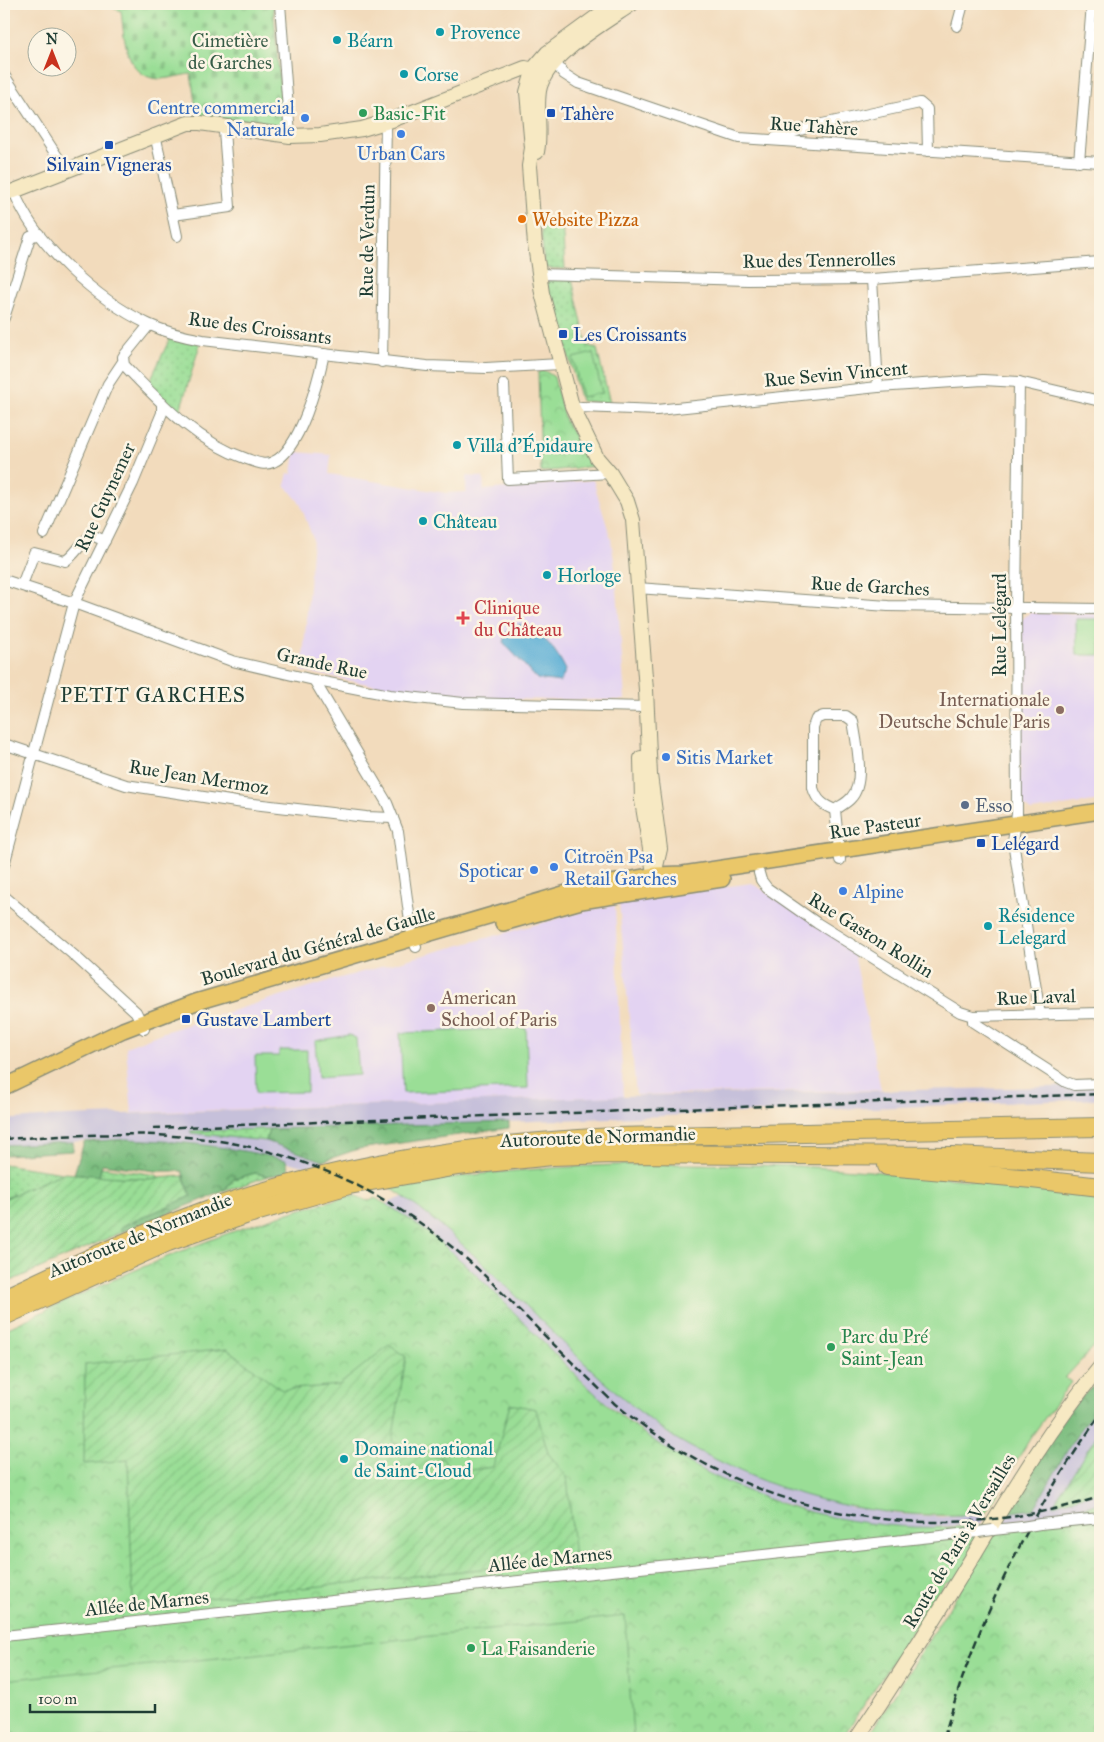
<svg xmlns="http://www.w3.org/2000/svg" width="1104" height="1742" font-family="'IM FELL Great Primer',serif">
<defs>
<pattern id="grass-dots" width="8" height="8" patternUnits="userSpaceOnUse" patternTransform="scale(1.25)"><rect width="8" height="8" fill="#9ade96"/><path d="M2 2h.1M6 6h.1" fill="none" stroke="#84bf82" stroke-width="1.8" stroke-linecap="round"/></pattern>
<pattern id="forest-crowns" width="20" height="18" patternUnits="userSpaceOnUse" patternTransform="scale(1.25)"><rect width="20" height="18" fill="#7bbd7f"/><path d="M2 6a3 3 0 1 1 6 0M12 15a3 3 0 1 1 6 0" fill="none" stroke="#649b69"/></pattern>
<pattern id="cemetery-stones" width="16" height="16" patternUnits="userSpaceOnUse" patternTransform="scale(1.25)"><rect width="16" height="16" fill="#9ade96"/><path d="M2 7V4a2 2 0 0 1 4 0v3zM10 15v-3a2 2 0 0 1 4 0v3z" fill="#84bf82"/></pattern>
<pattern id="park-crowns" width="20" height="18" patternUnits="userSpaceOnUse" patternTransform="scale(1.25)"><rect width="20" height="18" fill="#9ade96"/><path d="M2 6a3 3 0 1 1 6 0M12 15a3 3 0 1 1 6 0" fill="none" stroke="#84bf82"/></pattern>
<pattern id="garden-furrows" width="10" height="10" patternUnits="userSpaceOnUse" patternTransform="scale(1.25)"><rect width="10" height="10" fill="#9ade96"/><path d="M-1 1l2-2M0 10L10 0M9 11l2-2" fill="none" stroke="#84bf82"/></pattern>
</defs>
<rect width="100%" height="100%" fill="#fcf5e5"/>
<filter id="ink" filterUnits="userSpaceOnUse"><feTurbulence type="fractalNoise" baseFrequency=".02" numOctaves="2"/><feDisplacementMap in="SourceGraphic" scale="10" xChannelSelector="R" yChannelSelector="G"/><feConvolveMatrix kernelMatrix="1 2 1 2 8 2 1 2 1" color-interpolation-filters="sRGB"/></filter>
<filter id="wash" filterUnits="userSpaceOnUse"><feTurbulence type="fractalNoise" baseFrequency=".0096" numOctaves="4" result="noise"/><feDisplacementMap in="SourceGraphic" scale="20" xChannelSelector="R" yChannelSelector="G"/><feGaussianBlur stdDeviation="1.12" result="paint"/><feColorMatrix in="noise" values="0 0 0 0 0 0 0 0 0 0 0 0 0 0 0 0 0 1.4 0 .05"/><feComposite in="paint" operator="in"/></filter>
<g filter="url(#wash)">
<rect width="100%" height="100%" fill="#f2dbbc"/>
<g fill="#e3d3f2">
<path d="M295,452L331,455L329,474L446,493L466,492V476L483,477L484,490L593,480L611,539L616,576L625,700L472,699L398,690L302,671L313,539L300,503L285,485L288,473L292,474Z"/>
<path d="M1030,613L1100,614V800L1031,811L1020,803L1021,620Z"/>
<path d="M752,883L853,948L881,1090L636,1095L619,902Z"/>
<path d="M615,905L623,1096L132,1113L126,1047L164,1032L322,983L585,911Z"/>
</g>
<g fill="#c6c0da">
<path d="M1100,1086V1099L509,1122L191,1131V1133L266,1141L323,1161L306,1167L255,1153L188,1143L126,1139L4,1145V1120L38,1117L623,1096Z"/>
<path d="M403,1197L425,1211L505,1283L593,1371L849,1507L897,1514L942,1517L985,1514L981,1524L918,1528L877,1526L825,1516L743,1491L704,1471L662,1447L598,1396L448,1249L420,1227L385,1204Z"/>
<path d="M1100,1402V1430L1054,1505L1100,1491V1503L1051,1515L1002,1522L1005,1513L1071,1444Z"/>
</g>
<g fill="url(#grass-dots)" stroke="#5c8e65">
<path d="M540,219L562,220L565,269L546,268L544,265Z"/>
<path d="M547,278L572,279L587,345L597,349L610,403L581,401L562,333L553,316L546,281Z"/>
<path d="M171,336L200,344L179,414L149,383Z"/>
<path d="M269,1129L266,1141L191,1133L190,1131Z"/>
<path d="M4,1164L63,1173L4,1199Z"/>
<path d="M101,1167L156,1175L161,1178L147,1179L99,1176Z"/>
<path d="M255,1173L268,1176L223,1192L234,1179Z"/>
</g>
<g fill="url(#forest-crowns)" stroke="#4d7d5a">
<path d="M509,1122V1128L358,1149L323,1161L266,1141L269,1129Z"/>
<path d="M126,1139C181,1141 233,1147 286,1160L289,1173L268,1176L255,1173L234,1179L222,1192L122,1232L120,1227L191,1196L182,1171H156L102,1164L99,1176L74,1174L84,1142Z"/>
<path d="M73,1142V1151L4,1155V1145Z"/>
<path d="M1100,1380V1402L1071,1444L1034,1509L1005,1513C1032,1468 1058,1414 1100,1380Z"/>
</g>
<path fill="url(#cemetery-stones)" stroke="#5c8e65" d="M104,4H273L283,125L281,126L197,116L191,74C179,75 163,81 152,78C124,71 124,33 121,11Z"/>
<g fill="url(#park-crowns)" stroke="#5c8e65">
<path d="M545,371L554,377L565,421L595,466L541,472L538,372Z"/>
<path d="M354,1195L368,1201L375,1198C461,1244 526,1331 598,1396C738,1524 920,1556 1100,1503V1738H867L967,1579L945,1582L842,1738H4V1330C119,1276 230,1225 354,1195Z"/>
</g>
<g fill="url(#garden-furrows)" stroke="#5c8e65">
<path d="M63,1173L147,1179L183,1176L191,1196L120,1227L122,1232L4,1284V1199Z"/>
<path d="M389,1345L406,1357L392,1442L444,1459L450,1473L493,1467L510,1404L536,1409L548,1453L567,1477L575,1559L133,1606L128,1460L84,1464L85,1364L227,1349L282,1390L339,1385Z"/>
<path d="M1100,1430V1491L1053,1505Z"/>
</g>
<g fill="#9ade96" stroke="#5c8e65">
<path d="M593,353L602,393L582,397L573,358Z"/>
<path d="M1076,619H1100V655H1077Z"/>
<path d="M526,1028L528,1088L403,1093L400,1033Z"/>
<path d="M349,1035L356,1038L359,1075L318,1078L315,1041Z"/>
<path d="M279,1050H307V1092L256,1093L255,1056H279Z"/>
<path d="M686,1164L798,1166L869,1171L1100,1192V1340L1065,1378L1071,1382L1031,1437L985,1514C892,1520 809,1505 725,1464C709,1456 691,1448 675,1438C646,1418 619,1395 593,1371C525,1308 466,1238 389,1187C487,1170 586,1164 686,1164Z"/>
<path d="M625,1616L633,1738H20L4,1722V1680Z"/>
</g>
<path fill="#59add5" stroke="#3c7584" d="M520,624C543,633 555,648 566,670L560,682L537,679L503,642L507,631Z"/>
</g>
<g filter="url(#ink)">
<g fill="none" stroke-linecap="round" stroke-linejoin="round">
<defs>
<g id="street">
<path d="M280,4L290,136"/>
<path d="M957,26L963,4"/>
<path d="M551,58L564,74L578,83L739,138L1100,162"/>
<path d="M4,75L66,170"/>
<path d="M155,134L177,236"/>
<path d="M775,138L813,126L920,103L927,109L928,151"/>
<path d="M1079,162L1092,4"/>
<path d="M14,191C34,245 98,300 148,324C165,332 185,337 203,340L427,366L486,368L560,364"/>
<path d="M173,215L230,207L224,131"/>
<path d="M539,274L748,280L872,279L1100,262"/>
<path d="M872,279L878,387"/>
<path d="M4,318L30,237L39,234"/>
<path d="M149,325L123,357L124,365C160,402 196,442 247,459C256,462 264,466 273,462C300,451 318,381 324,354"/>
<path d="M382,362L386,122"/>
<path d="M1019,382L1016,602L1017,814L1013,841L1040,1015"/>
<path d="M504,384L508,479L610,473"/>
<path d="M573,410L582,407L657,410L878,387L983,380L1019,382L1100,401"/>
<path d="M44,534L108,384L122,363"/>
<path d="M4,580L77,604L232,661L318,681L390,695L463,703L647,707"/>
<path d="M22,585L34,553L65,561C76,555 81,541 92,535L105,541"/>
<path d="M637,588L888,606L1100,609"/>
<path d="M314,680L387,803L398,831L411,929L416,947"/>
<path d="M823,716H846L853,721C856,740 866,783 851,798C847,803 840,806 835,810C823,805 817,801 813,788V727L816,719Z"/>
<path d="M4,744L126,785L236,802L366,817L393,818"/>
<path d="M835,810L840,860"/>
<path d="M4,865L74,603L133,483L162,413V403"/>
<path d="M759,873L761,880L767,888L817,923L960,1012L973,1016L1100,1013"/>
<path d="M4,896L76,957L136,1012L144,1029"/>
<path d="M973,1016V1022L1066,1082L1074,1085L1100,1084"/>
<path d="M1040,1524L1100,1518"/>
<path d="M993,1530L1022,1527"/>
<path d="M4,1636L978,1532"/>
</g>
<g id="secondary">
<path d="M614,4L547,53L534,68L527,92L532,148L529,166L535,245L542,293L572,406L597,458L610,473L627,501L633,520L646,690L650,775L660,849L654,875"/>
<path d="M537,152C541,132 536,111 539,91C545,56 604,23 632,4"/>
<path d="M4,193L14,191L188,123H200L290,136L320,135L362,129L392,120L525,68L546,72"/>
<path d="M641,758L642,801L654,873"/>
<path d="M857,1738C898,1678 937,1615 975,1553C1014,1488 1052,1425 1100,1367"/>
</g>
<g id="primary">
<path d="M503,923L581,901L722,879"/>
<path d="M4,1087L123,1030L196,1002L584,888L654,875L683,874L1100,811"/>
</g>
<g id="highway">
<path d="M887,1166L1032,1179L1100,1187"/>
<path d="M4,1298C81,1262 160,1224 242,1198C363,1160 488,1143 615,1137L1100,1127"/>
<path d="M4,1316L168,1242L245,1215L349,1185L458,1166L552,1156L614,1154L952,1156L1100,1162"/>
</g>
</defs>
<use href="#street" stroke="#888c78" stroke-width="12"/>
<use href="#secondary" stroke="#888c78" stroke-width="16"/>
<use href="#primary" stroke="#888c78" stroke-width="18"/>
<use href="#highway" stroke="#888c78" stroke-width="20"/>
<use href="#street" stroke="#fff" stroke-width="10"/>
<use href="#secondary" stroke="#f7e9c3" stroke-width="14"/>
<use href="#primary" stroke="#eac769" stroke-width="15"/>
<use href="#highway" stroke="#eac769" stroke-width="18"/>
<g stroke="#1f3d34" stroke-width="2.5" stroke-dasharray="8 4" stroke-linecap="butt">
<path d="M153,1128L1100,1094"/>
<path d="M4,1139C60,1136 117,1132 173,1136C277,1142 372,1182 452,1247C479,1268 502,1293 526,1317C555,1346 585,1375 615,1404C757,1519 926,1550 1100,1497"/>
<path d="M944,1738C975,1622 1031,1513 1100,1415"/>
</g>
<defs>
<g id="street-bridge">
<path d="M1022,1527L1040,1524"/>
<path d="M978,1532L993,1530"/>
</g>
</defs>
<use href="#street-bridge" stroke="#888c78" stroke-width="12" stroke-linecap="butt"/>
<use href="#street-bridge" stroke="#fff" stroke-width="10"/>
</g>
</g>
<g fill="#0f9aa8" stroke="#fcf5e5" stroke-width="2">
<circle cx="440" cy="32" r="5"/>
<circle cx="337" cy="40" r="5"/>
<circle cx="404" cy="74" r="5"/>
<circle cx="457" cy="445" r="5"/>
<circle cx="423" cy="521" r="5"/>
<circle cx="547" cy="575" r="5"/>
<circle cx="988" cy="926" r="5"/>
<circle cx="344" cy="1459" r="5"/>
</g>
<g fill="#2e9e5b" stroke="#fcf5e5" stroke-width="2">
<circle cx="363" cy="113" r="5"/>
<circle cx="831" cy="1347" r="5"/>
<circle cx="471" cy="1648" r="5"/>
</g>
<g fill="#1a4fb4" stroke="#fcf5e5" stroke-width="2">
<rect x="546" y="108" width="10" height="10" rx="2.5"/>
<rect x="104" y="140" width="10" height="10" rx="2.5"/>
<rect x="558" y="329" width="10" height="10" rx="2.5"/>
<rect x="976" y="838" width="10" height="10" rx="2.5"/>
<rect x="181" y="1014" width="10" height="10" rx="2.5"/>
</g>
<g fill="#3f7fe0" stroke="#fcf5e5" stroke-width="2">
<circle cx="305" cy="118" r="5"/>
<circle cx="401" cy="134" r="5"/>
<circle cx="666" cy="757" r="5"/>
<circle cx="554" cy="867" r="5"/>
<circle cx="534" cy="870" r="5"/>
<circle cx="843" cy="891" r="5"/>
</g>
<circle fill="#e8710a" stroke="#fcf5e5" stroke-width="2" cx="522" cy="219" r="5"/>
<path fill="#e0444e" stroke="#fcf5e5" stroke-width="2" d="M460.5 610.5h5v5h5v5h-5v5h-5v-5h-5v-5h5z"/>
<g fill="#8d6e63" stroke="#fcf5e5" stroke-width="2">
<circle cx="1060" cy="710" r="5"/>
<circle cx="431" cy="1008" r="5"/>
</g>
<circle fill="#5c6f8a" stroke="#fcf5e5" stroke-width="2" cx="965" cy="805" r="5"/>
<g text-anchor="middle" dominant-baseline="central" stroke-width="5" stroke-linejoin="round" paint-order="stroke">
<g font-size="19" fill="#0d838f" stroke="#fcf5e5" text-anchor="start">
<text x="450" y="32">Provence</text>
<text x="347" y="40">Béarn</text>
<text x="414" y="74">Corse</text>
<text x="467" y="445">Villa d'Épidaure</text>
<text x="433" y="521">Château</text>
<text x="557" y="575">Horloge</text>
<text x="998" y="915">Résidence<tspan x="998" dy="22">Lelegard</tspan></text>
<text x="354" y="1448">Domaine national<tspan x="354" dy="22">de Saint-Cloud</tspan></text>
</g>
<g font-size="19" fill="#385d48" stroke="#fcf5e5">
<text x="230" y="40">Cimetière<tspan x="230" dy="22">de Garches</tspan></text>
</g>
<g font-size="19" fill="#366cbe" stroke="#fcf5e5" text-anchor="start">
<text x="295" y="107" text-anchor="end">Centre commercial<tspan x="295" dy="22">Naturale</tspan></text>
<text x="401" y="153" text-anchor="middle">Urban Cars</text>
<text x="676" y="757">Sitis Market</text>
<text x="564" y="856">Citroën Psa<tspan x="564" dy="22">Retail Garches</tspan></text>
<text x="524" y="870" text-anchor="end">Spoticar</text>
<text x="853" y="891">Alpine</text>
</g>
<g font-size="19" fill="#27864d" stroke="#fcf5e5" text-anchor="start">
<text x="373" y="113">Basic-Fit</text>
<text x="841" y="1336">Parc du Pré<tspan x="841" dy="22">Saint-Jean</tspan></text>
<text x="481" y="1648">La Faisanderie</text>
</g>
<g font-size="19" fill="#164399" stroke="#fcf5e5" text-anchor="start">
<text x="561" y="113">Tahère</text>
<text x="109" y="164" text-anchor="middle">Silvain Vigneras</text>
<text x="573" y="334">Les Croissants</text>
<text x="991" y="843">Lelégard</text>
<text x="196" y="1019">Gustave Lambert</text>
</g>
<g font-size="19" fill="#1f3d34" stroke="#fcf5e5">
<text transform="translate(814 126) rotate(4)">Rue Tahère</text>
<text transform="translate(367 241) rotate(-89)">Rue de Verdun</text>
<text transform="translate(819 260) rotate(-1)">Rue des Tennerolles</text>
<text transform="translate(260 328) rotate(8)">Rue des Croissants</text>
<text transform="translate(836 374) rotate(-5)">Rue Sevin Vincent</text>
<text transform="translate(105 497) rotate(-65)">Rue Guynemer</text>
<text transform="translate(870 586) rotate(3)">Rue de Garches</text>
<text transform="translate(999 625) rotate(-90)">Rue Lelégard</text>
<text transform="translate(322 663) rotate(12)">Grande Rue</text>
<text transform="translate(199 777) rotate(9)">Rue Jean Mermoz</text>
<text transform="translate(875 826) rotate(-8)">Rue Pasteur</text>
<text transform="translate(871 935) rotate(32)">Rue Gaston Rollin</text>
<text transform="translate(318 946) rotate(-16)">Boulevard du Général de Gaulle</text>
<text transform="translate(1036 997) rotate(-2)">Rue Laval</text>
<text transform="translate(598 1137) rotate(-2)">Autoroute de Normandie</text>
<text transform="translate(140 1235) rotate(-22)">Autoroute de Normandie</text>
<text transform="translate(959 1541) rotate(-59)">Route de Paris à Versailles</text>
<text transform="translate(550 1559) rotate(-6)">Allée de Marnes</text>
<text transform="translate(147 1603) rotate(-6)">Allée de Marnes</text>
</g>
<g font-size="19" fill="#c56008" stroke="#fcf5e5" text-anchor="start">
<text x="532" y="219">Website Pizza</text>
</g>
<g font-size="19" fill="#be3a42" stroke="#fcf5e5" text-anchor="start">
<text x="474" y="607">Clinique<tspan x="474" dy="22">du Château</tspan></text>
</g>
<g font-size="19" fill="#785e54" stroke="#fcf5e5" text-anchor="end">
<text x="1050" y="699">Internationale<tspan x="1050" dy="22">Deutsche Schule Paris</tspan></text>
<text x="441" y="997" text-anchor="start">American<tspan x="441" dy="22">School of Paris</tspan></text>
</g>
<g font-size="19" fill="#4e5e75" stroke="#fcf5e5" text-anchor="start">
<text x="975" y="805">Esso</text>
</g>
<g font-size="21" letter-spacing="1" fill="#1f3d34" stroke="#fcf5e5">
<text x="153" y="695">PETIT GARCHES</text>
</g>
</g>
<rect width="1104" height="1742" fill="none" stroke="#fcf5e5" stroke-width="20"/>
<g transform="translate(52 52)"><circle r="24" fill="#fcf5e5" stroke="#a4ab9e"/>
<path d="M0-4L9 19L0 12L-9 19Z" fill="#c8321e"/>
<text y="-8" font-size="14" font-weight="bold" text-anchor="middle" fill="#1f3d34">N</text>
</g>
<path d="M30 1704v8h125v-8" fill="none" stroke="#1f3d34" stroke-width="2.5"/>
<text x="38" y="1704" font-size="15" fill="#1f3d34" stroke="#fcf5e5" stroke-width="4" paint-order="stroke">100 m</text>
</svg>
